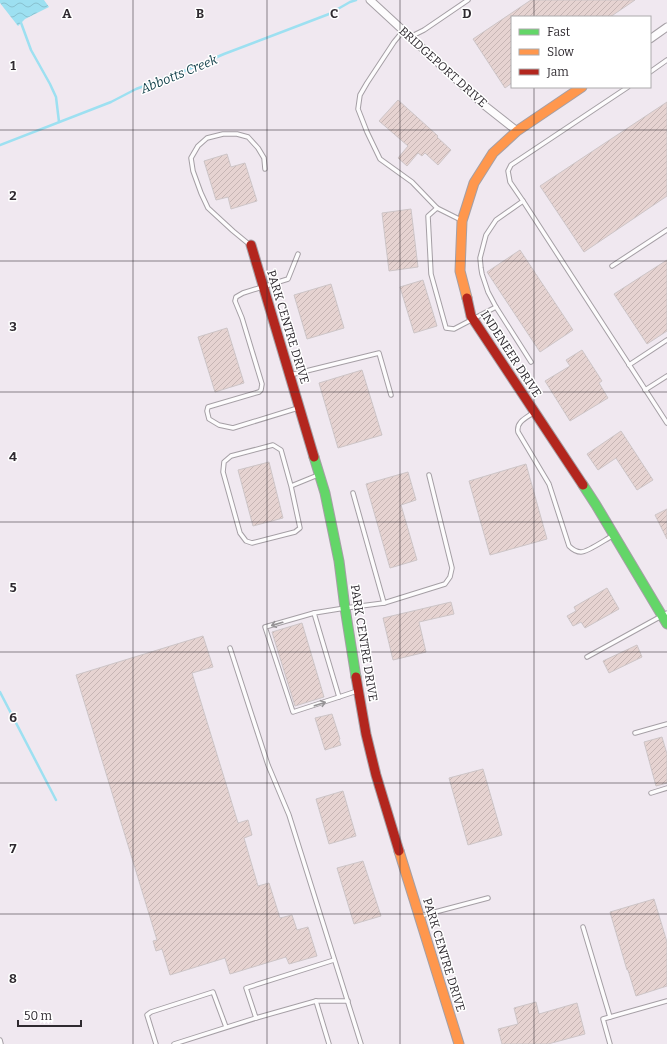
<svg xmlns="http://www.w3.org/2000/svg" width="667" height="1044" font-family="Bitter,serif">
<defs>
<pattern id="water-waves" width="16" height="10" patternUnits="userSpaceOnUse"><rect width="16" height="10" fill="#9de0f1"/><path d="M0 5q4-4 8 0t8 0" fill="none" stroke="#88c0cf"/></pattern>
<pattern id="building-hatch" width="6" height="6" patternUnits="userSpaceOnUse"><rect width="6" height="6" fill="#e6d3d1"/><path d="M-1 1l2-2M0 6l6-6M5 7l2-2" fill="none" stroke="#c6b5b4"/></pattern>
</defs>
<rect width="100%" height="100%" fill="#f0e8f0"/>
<path fill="url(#water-waves)" d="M0,0H44L49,7L25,19L18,26L0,3Z"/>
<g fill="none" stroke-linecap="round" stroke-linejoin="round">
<g stroke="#9de0f1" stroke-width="2.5">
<path d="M20,20L31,50L50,84L56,97L59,122"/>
<path d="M0,145L111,102L136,89L182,72L224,54L329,14L350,2L356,0"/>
<path d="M0,692L56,800"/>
</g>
</g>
<g fill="url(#building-hatch)" stroke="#cdc5c7">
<path d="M531,0H635L610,17H512V83L505,88L473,39Z"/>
<path d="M398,100L438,136L437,137L451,150L438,165L425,153L422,156L418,153L407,166L398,158L408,146L379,121Z"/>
<path d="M667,102V196L584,252L540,186Z"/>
<path d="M227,154L231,167L245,163L257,201L231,209L228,197L216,200L204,161Z"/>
<path d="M411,209L418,267L389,271L382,213Z"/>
<path d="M520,250L573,330L540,352L487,272Z"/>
<path d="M667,260V331L647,344L614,294Z"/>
<path d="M423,280L437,326L414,333L400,287Z"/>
<path d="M331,284L344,328L307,339L294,295Z"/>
<path d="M227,328L244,383L215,392L198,337Z"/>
<path d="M582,350L602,381L599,383L608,398L570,421L545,381L570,366L566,360Z"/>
<path d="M362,370L382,435L338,448L319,383Z"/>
<path d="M621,431L653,480L637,490L616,458L598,470L587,454Z"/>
<path d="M269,462L283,518L253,526L238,470Z"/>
<path d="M526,464L547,539L490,555L469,481Z"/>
<path d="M408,472L416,500L401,505L417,560L390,568L366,484Z"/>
<path d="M667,509V539L655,515Z"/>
<path d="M607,588L619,609L585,628L581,622L573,626L567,616L576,611L574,607Z"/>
<path d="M451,602L454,614L419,622L426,652L393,660L383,618Z"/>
<path d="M302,623L324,697L295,706L272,632Z"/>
<path d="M203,636L213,667L192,673L238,823L248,820L252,835L244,838L258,886L269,883L280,918L292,915L297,930L308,927L317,956L289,964L286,957L230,974L225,958L170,975L162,949L156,951L153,941L157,940L76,675Z"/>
<path d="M637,645L642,657L609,673L603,661Z"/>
<path d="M332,714L340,739L339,740L341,745L325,750L315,718Z"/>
<path d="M662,737L667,754V783L656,786L644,742Z"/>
<path d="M483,769L502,835L468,845L449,778Z"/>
<path d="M343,791L356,836L329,844L316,799Z"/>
<path d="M363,861L381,916L354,924L337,868Z"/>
<path d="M654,899L667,942V986L636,996L628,970H627L610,912Z"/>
<path d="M536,1002L539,1014L577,1003L585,1034L548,1044H502L498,1029L518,1024L514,1008Z"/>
</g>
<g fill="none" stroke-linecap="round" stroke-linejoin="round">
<defs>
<g id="lane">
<path d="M403,31L394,42L367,83L360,95L358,109L367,132L380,159L412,182L437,208"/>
<path d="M410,37L424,30L468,0"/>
<path d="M650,72L667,60"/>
<path d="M523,201L667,423"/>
<path d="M461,220L437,208L428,216L431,274L446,328L454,329L496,307L531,362"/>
<path d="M250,245L233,231L208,208L201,193L193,171L191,158L198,146L207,138L223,134H237L248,137L258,148L264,158L265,169"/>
<path d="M612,266L667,230"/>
<path d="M496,307L488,292L482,274L481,268L480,258L486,235L496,220L523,201L510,182L508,171L511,165L628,87"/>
<path d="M629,365L667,340"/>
<path d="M290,375L379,353L391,395"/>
<path d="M645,390L667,376"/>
<path d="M298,408L233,428L219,425L209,419L207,411L208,407L259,392L261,390L262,384L242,318L235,301L236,297L243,293L288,279L298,254"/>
<path d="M533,413C526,418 516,422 518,432L549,484L569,546C572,549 576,552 581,552C588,552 606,539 614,535"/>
<path d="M291,486L300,528L295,532L252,543L246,541L240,533L223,472L224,462L231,456L273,445L281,450L291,486L318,475"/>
<path d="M353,493L384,603"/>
<path d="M314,613L265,627L293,712L339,697"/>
<path d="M230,648L268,765L289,815L361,1044"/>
<path d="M587,657L667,613"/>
<path d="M357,691L339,697L314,613L345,608L384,603L445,584L450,577L452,568L429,475"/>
<path d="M635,733L667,724"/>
<path d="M651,793L667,788"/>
<path d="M420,916L488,898"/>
<path d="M583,927L610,1017"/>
<path d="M334,960L246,988L256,1018L316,1001H348"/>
<path d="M316,1001L329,1044"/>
<path d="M0,1040L1,1044"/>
<path d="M156,1044L147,1015L151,1012L213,992L226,1027"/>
<path d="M174,1044L256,1018"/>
<path d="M610,1044L603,1019L667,1001"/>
</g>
<g id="street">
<path d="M370,0L484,105L517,131"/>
<path d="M650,39L667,27"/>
</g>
<g id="fast">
<path d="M314,457L325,493L339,561L345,608L356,677"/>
<path d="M583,485L596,505L667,624"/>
</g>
<g id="slow">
<path d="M467,298L460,271L462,221L474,183L493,153L517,131L582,87"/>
<path d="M399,851L459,1044"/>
</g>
<g id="jam">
<path d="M251,245L314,457"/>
<path d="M467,298L471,316L583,485"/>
<path d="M356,677L366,734L376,775L399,851"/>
</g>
</defs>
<use href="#lane" stroke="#a59fa5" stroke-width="5.5"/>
<use href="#street" stroke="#a59fa5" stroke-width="9"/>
<use href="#fast" stroke="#a59fa5" stroke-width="11"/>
<use href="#slow" stroke="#a59fa5" stroke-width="11"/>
<use href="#jam" stroke="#a59fa5" stroke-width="11"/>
<use href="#lane" stroke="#fdfcfd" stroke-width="3.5"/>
<use href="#street" stroke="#fdfcfd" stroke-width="7"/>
<use href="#fast" stroke="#63d668" stroke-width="9"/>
<use href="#slow" stroke="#ff974d" stroke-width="9"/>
<use href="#jam" stroke="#b3261e" stroke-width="9"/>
</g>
<defs><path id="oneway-shaft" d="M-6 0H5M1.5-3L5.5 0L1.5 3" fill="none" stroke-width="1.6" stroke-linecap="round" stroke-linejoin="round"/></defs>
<g stroke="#969396">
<use href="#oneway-shaft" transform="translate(277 624) rotate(164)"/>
<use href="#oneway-shaft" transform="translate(320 704) rotate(-18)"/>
</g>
<path fill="none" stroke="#2f2a30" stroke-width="1" stroke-opacity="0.55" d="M133,0V1044M267,0V1044M400,0V1044M534,0V17M534,87V1044M0,130H667M0,261H667M0,392H667M0,522H667M0,652H667M0,783H667M0,914H667"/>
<g text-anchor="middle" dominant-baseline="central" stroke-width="3" stroke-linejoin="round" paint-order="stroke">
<g font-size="12" fill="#2f2a30" stroke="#fff">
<text transform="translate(443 67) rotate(42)">BRIDGEPORT DRIVE</text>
<text transform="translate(288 327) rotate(73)">PARK CENTRE DRIVE</text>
<text transform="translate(511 354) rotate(57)">INDENEER DRIVE</text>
<text transform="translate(364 643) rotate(81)">PARK CENTRE DRIVE</text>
<text transform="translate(444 955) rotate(73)">PARK CENTRE DRIVE</text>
</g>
<g font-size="13" font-style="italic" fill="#16434d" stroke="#fff">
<text transform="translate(179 74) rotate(-22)">Abbotts Creek</text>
</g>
</g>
<g font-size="13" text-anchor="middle" font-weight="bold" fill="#2f2a30" stroke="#fff" stroke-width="3" stroke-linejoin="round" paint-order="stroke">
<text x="67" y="18">A</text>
<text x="200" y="18">B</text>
<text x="334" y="18">C</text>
<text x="467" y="18">D</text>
<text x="13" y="70">1</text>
<text x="13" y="200">2</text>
<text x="13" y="331">3</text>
<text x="13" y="461">4</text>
<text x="13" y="592">5</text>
<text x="13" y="722">6</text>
<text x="13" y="853">7</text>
<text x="13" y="983">8</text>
</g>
<rect x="511" y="16" width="140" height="72" fill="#ffffff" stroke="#acaaac"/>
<rect x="519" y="29" width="20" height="6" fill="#63d668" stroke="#acaaac"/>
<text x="547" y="36" font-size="12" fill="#2f2a30">Fast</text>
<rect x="519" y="49" width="20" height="6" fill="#ff974d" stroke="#acaaac"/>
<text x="547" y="56" font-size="12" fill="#2f2a30">Slow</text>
<rect x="519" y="69" width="20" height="6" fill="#b3261e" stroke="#acaaac"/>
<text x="547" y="76" font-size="12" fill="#2f2a30">Jam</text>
<path d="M18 1020v6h63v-6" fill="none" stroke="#2f2a30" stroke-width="2"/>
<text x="24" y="1020" font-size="12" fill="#2f2a30" stroke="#ffffff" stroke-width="3" paint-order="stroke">50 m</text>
</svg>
